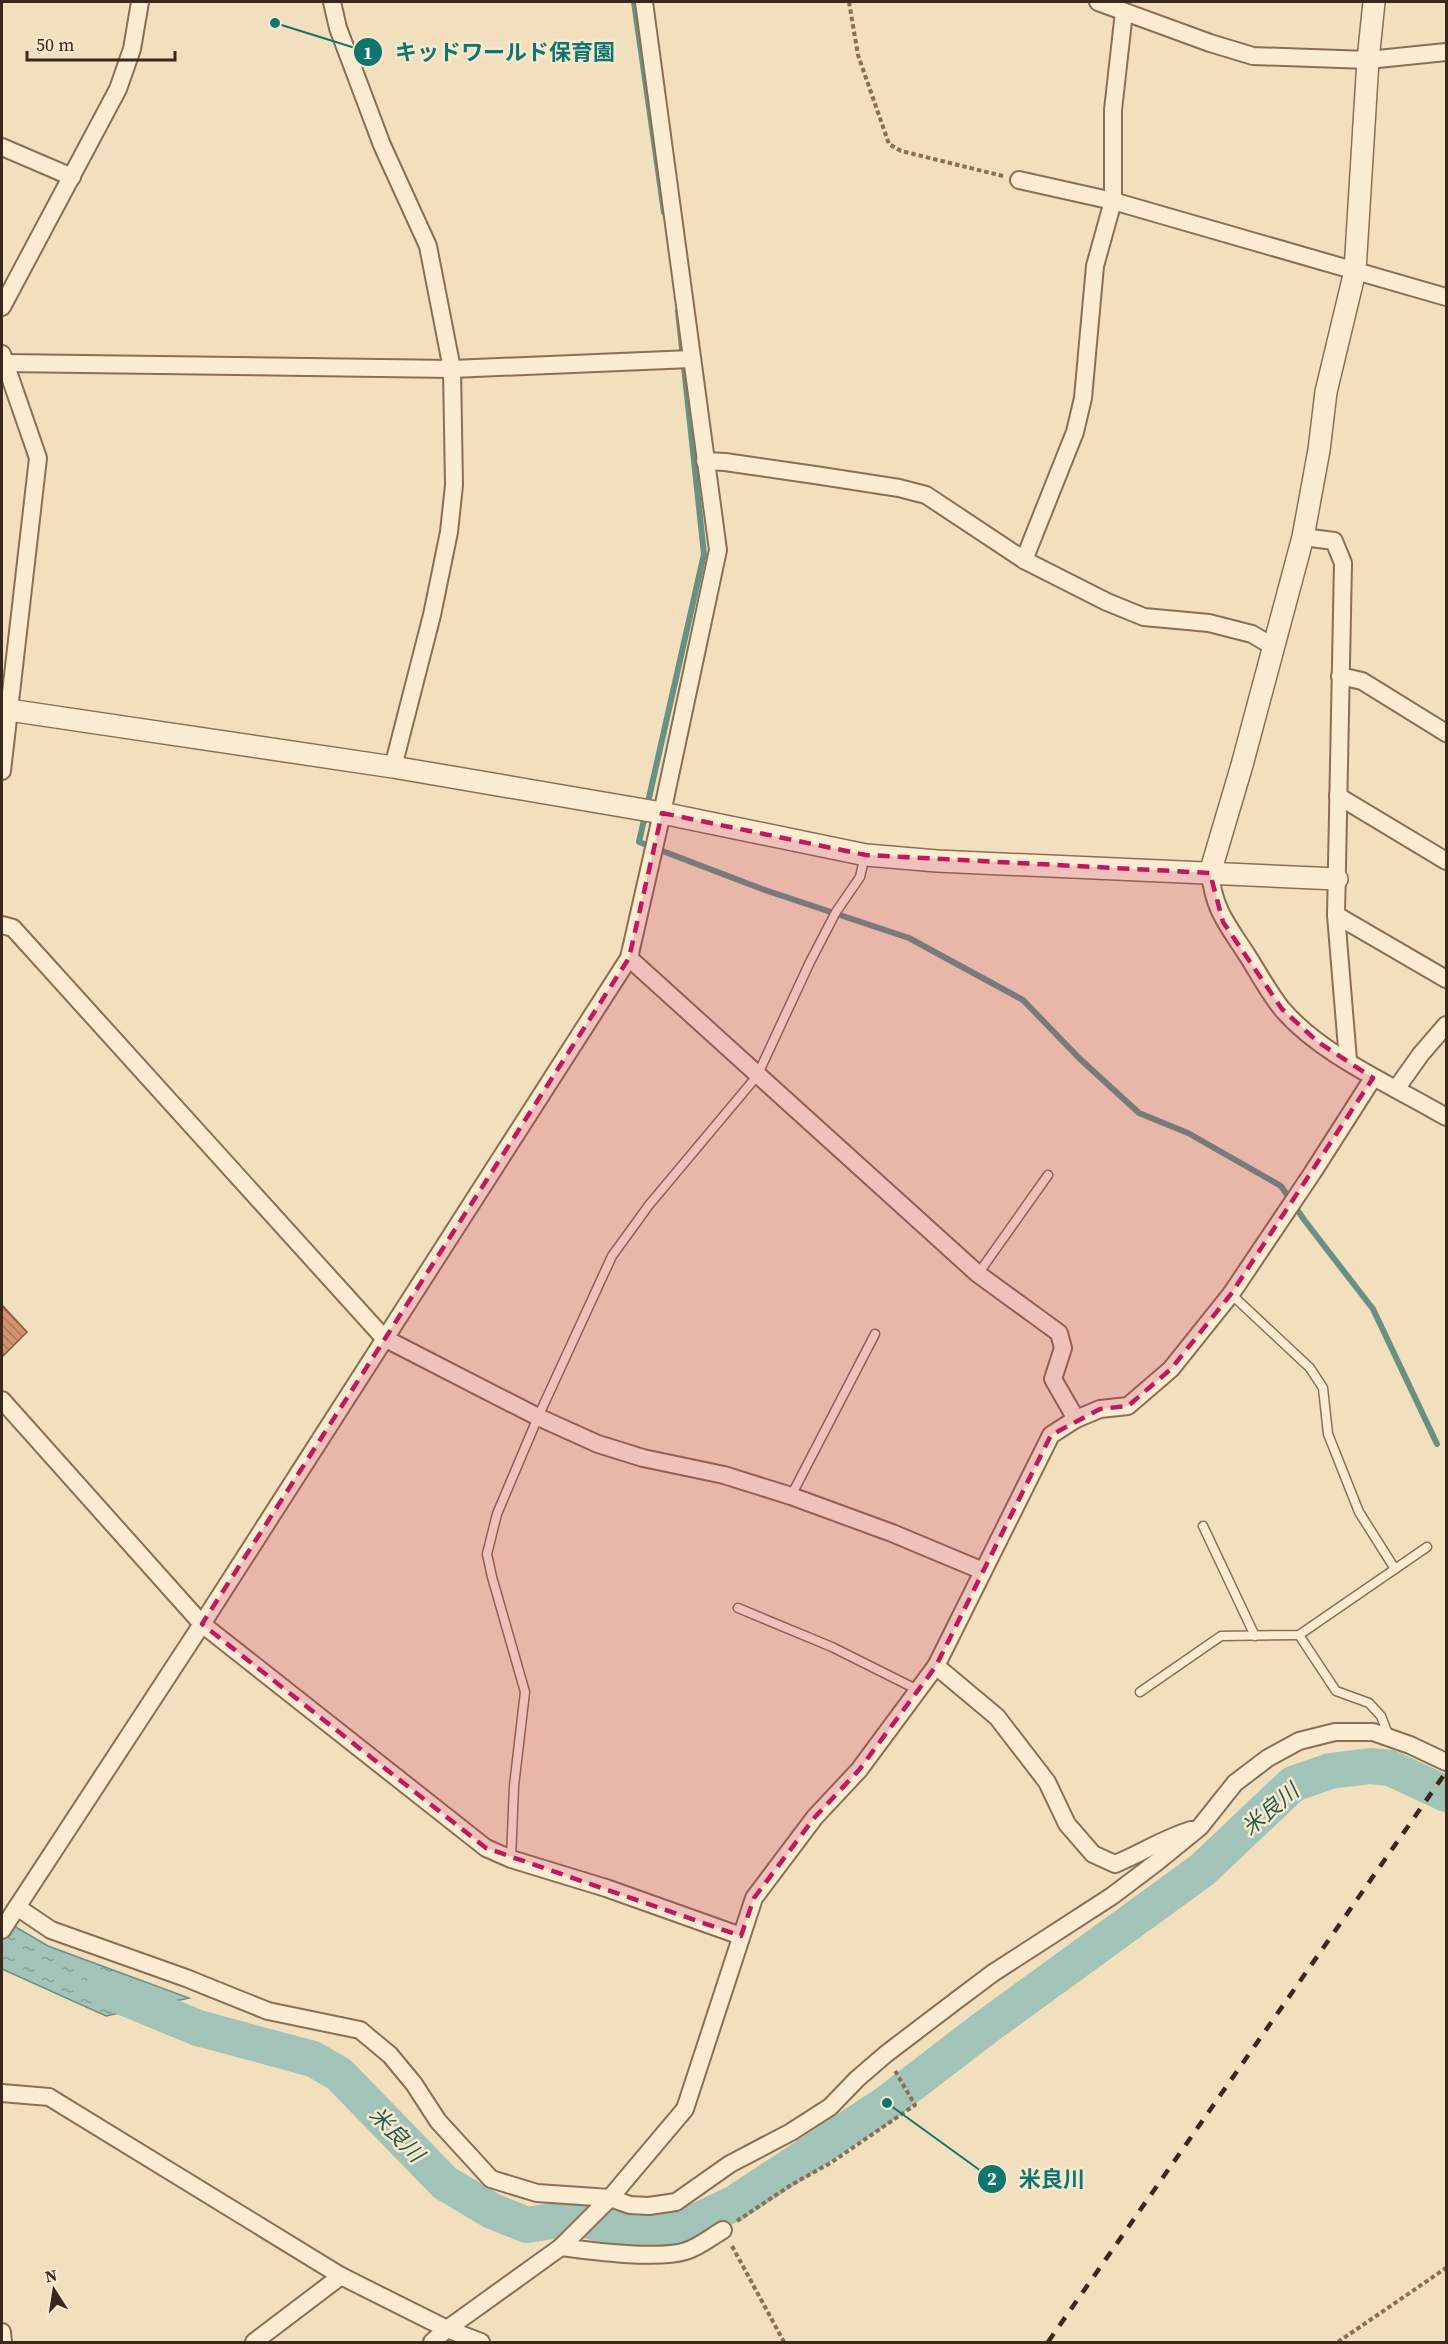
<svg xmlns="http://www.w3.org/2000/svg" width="1448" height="2344" font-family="'Source Serif 4','Noto Sans JP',serif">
<defs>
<pattern id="water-ripples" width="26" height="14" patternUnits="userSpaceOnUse" patternTransform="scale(1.5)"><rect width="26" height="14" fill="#a2c3b7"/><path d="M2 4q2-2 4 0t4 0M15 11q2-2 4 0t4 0" fill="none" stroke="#859e94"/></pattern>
<pattern id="building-back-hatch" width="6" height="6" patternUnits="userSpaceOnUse" patternTransform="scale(1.5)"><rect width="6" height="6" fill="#d39370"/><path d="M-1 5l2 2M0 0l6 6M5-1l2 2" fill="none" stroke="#ac785b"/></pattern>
</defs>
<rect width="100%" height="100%" fill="#f2dfbe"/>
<path fill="url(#water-ripples)" stroke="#689184" stroke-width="1.5" d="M2,1919L48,1946L189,1998L106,2016L2,1969Z"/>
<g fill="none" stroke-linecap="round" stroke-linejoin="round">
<g stroke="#689184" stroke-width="6">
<path d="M634,2L664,212"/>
<path d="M678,311L704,554L639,842L762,889L909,938L1023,1000L1079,1058L1139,1113L1188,1133L1281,1186L1305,1221L1373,1309L1437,1444"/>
</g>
<path stroke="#a2c3b7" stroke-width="36" d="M103,1989L198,2028L313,2059L339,2074L445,2183L492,2211L527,2225L578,2217L619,2230H678L735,2203L887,2103L986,2027L1202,1870L1293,1784L1330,1771L1371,1766L1390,1768L1446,1794"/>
</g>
<path fill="url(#building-back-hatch)" stroke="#8d5439" stroke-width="1.5" d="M2,1305L27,1332L2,1357Z"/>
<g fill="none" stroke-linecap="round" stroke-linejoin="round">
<defs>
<g id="service">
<path d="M978,1274L1048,1175"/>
<path d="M1231,1294L1310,1368L1323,1388L1328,1434L1359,1512L1395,1569"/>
<path d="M791,1496L875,1334"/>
<path d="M1203,1526L1255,1636"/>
<path d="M738,1608L832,1647L918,1690"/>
<path d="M1299,1635L1336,1691L1369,1703L1381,1716L1389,1737"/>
<path d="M1140,1692L1221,1636L1299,1635L1427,1547"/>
<path d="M511,1859L514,1786L525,1692L492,1577L487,1554L497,1514L538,1417L612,1256L649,1205L757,1076L810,962L836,912L860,877L865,855"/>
</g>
<g id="minor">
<path d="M332,2L338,28L382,145L428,246L452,369L454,485L449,532L432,615L393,767"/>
<path d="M1098,2L1210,43L1253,56L1368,60L1446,52"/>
<path d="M2,147L72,177"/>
<path d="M1019,180L1113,201L1446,297"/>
<path d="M2,307L118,89L132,49L140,2"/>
<path d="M5,363L452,369L691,359"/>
<path d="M705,461L725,462L815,475L899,488L926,495L1024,560L1107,602L1144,617L1209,623L1252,634L1274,647"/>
<path d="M1303,537L1334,541L1343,563L1336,915L1348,1060"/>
<path d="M1024,560L1075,432L1083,398L1095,266L1113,201V110L1124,12"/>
<path d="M1340,676L1362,681L1446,733"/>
<path d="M2,771L38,458L2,354"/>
<path d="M1338,796L1446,861"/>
<path d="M1210,873C1214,910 1227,924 1247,955C1258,972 1269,993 1282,1009C1322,1056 1394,1086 1446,1117"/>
<path d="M1336,915L1446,979"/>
<path d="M2,925L13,928L384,1338L538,1417L598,1444L643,1458L724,1475L791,1496L892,1533L983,1571"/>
<path d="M629,958L978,1274L1059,1333L1063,1348L1053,1379L1076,1419"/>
<path d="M1396,1089L1421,1054L1446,1025"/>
<path d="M2,1400L202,1624L486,1848L511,1859L606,1888L741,1936"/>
<path d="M936,1666L997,1717L1047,1782L1067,1824L1093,1854L1115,1864C1142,1853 1162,1839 1191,1830"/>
<path d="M17,1907L51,1930L186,1978L268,2011L360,2030L390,2055L414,2084L438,2121L491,2179L537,2193L610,2198L630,2205L649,2206L676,2202L730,2164L791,2132L830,2107L857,2079L886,2054L953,2003L993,1973L1112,1896L1157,1862L1200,1827L1235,1783L1268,1758L1299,1741L1335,1732H1373L1410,1745L1446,1762"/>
<path d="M2,1930L202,1624L629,958L662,813L718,550L644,2"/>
<path d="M2,2093L49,2097L341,2276L447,2329L481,2342"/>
<path d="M561,2247C591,2251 658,2260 686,2251C699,2247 711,2237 723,2230"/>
<path d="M2,2332L3,2342"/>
<path d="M254,2342L341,2276"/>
<path d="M432,2342L447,2329L561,2247L610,2198L685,2109L754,1898L815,1817L859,1770L936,1666L1051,1435L1076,1419L1100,1409L1128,1406L1171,1369L1231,1294L1313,1172L1373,1078"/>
</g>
<g id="tertiary">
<path d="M2,709L393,767L662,813L866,855L937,861L1337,879"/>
<path d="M1210,873L1242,765L1303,537L1319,450L1326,392L1355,271L1368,60L1374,2"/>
</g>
</defs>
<use href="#service" stroke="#8b6e55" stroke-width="11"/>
<use href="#minor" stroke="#8b6e55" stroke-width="20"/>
<use href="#tertiary" stroke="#8b6e55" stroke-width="24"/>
<g stroke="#8b6e55" stroke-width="4" stroke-dasharray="4.5 3" stroke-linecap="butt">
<path d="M849,2L858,55L889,144L901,151L1003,176"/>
<path d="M737,2221L791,2185L832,2162L915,2105L894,2069"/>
<path d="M732,2246L784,2342"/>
<path d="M1338,2342L1446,2268"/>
</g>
<use href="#service" stroke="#fcecd2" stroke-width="8"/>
<use href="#minor" stroke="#fcecd2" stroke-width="16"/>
<use href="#tertiary" stroke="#fcecd2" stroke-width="21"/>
<path stroke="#39281b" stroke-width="4.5" stroke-dasharray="10 10" stroke-linecap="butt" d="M1048,2342L1446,1772"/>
</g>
<path fill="#c2185b" fill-opacity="0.2" stroke="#c2185b" stroke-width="4.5" stroke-dasharray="12 8" stroke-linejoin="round" d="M662,813L866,855L1210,873L1223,922L1282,1009L1318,1042L1373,1078L1231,1294L1171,1369L1128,1406L1100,1409L1051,1435L936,1666L859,1770L815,1817L754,1898L741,1936L486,1848L202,1624L629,958Z"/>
<g text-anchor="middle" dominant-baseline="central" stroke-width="5" stroke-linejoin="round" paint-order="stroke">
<g font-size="22" font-style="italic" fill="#295b54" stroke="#f8e9ce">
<text transform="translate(1270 1809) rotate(-40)">米良川</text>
<text transform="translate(397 2134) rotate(46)">米良川</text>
</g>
</g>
<path fill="none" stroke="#0f766e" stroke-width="2" d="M275 23L368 52M887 2103L992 2179"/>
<g fill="#0f766e" stroke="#f8e9ce" stroke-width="2">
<circle cx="275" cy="23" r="6"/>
<circle cx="887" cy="2103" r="6"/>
<circle cx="368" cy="52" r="15"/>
<circle cx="992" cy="2179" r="15"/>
</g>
<g font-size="18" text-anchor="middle" font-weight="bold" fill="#fff">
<text x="368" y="59">1</text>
<text x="992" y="2185">2</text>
</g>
<g font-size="22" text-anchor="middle" font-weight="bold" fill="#0f766e" stroke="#f8e9ce" stroke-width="5" stroke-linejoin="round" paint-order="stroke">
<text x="505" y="60">キッドワールド保育園</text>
<text x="1052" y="2187">米良川</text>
</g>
<rect width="1448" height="2344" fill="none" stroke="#39281b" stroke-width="6"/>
<g transform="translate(54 2290) rotate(348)" stroke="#f8e9ce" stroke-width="4.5" paint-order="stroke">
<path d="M0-4.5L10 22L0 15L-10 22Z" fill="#39281b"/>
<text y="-9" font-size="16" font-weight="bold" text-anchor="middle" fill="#39281b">N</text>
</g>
<path d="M27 51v9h148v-9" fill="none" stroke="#39281b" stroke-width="3"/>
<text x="36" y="51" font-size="18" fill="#39281b" stroke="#f8e9ce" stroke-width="4.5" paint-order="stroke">50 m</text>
</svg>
